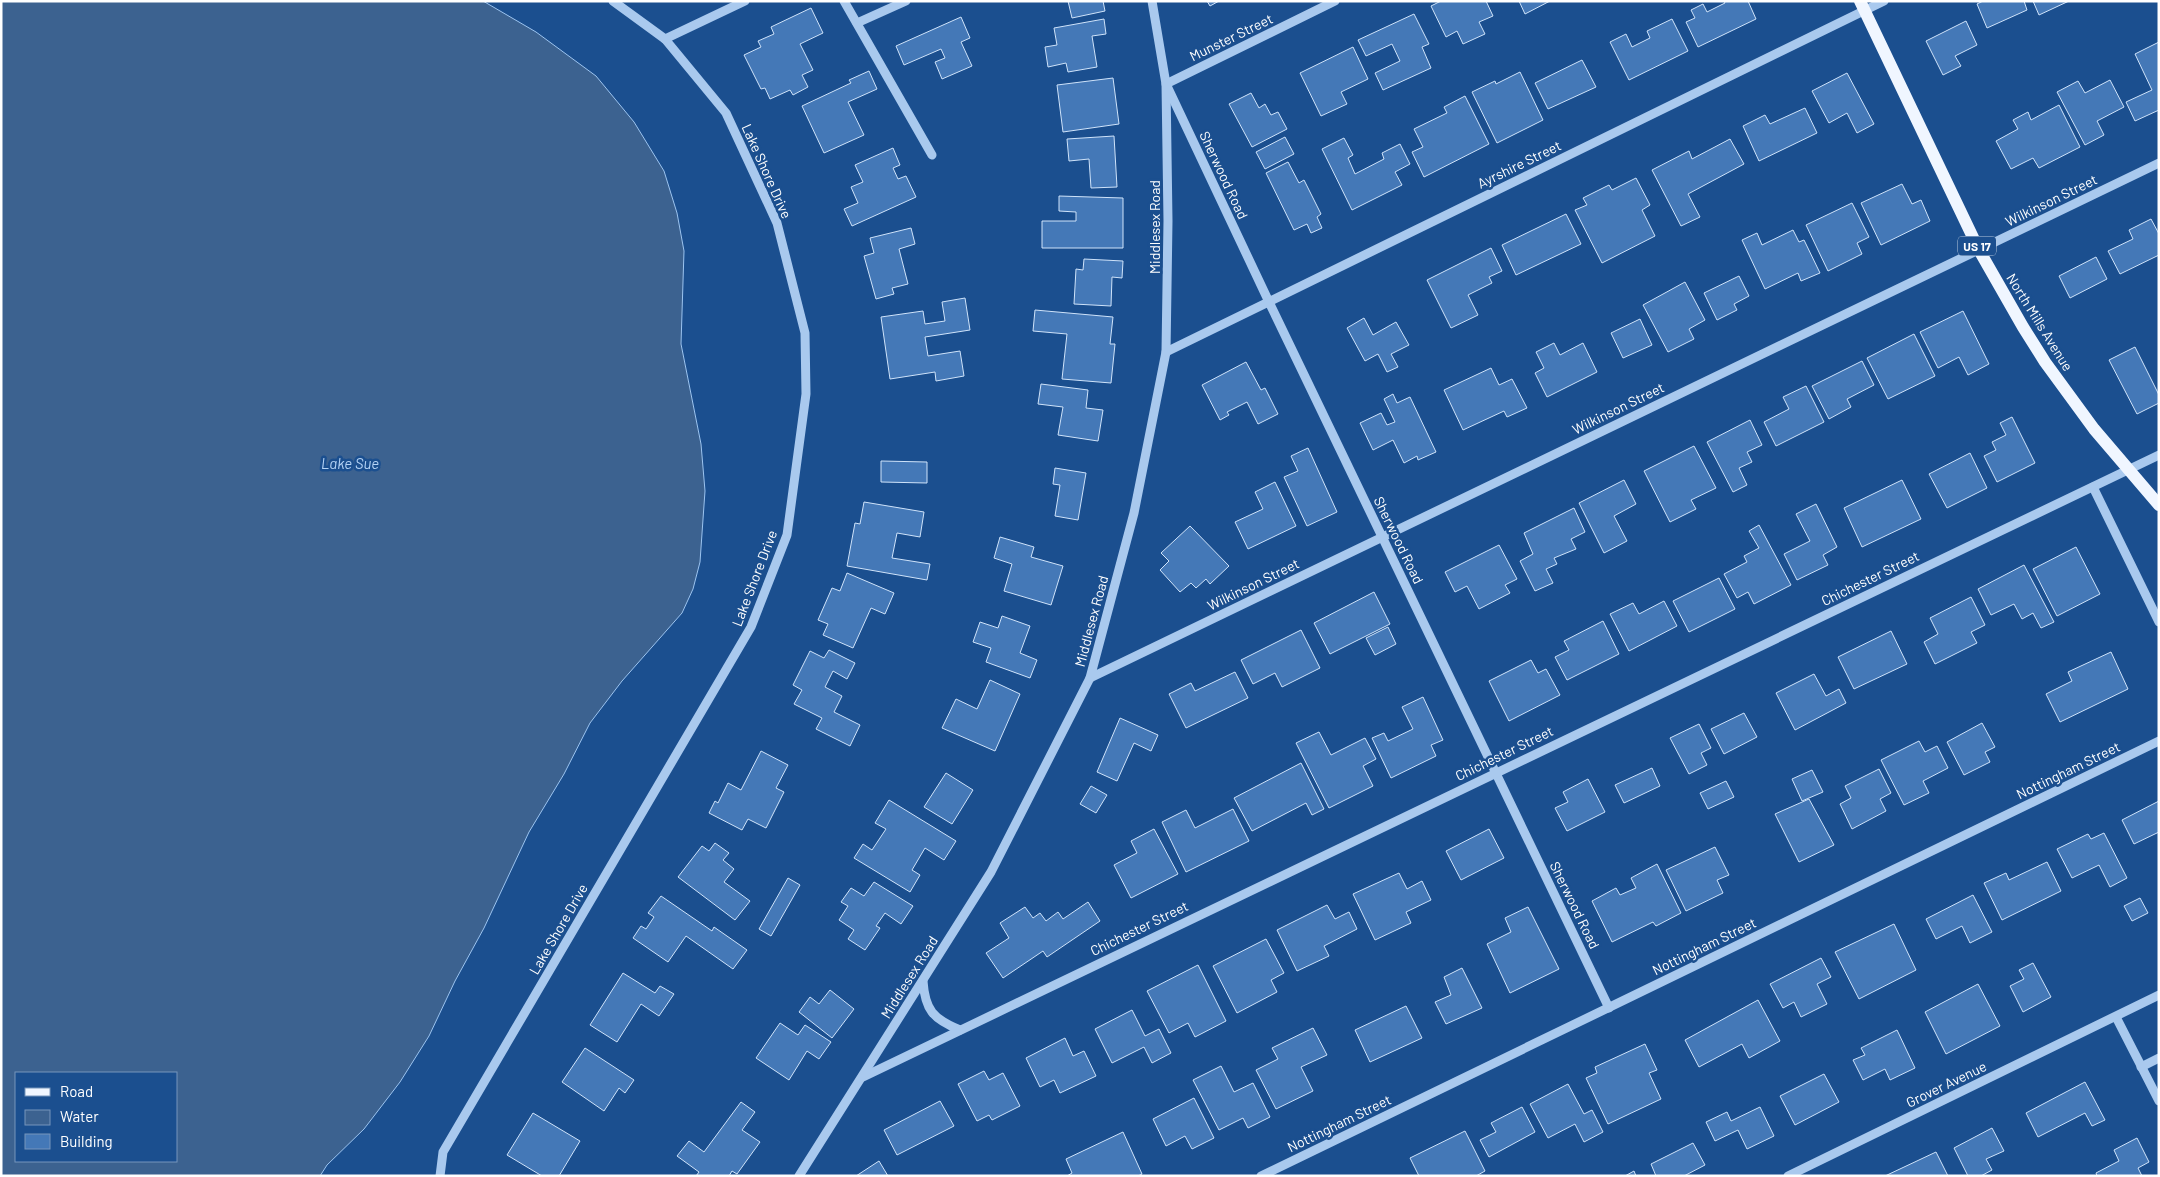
<svg xmlns="http://www.w3.org/2000/svg" width="2160" height="1177" font-family="Barlow,sans-serif">
<rect width="100%" height="100%" fill="#1b4f8f"/>
<path fill="#3c6290" stroke="#9cc4f0" fill-rule="evenodd" d="M1,1H483L536,32L596,76L634,122L664,171L677,213L684,251L681,344L701,444L705,491L700,562L693,589L682,613L622,681L590,723L564,774L529,832L484,928L455,981L429,1036L400,1082L364,1129L327,1165L320,1176H1ZM16,1073H176V1161H16Z"/>
<g fill="#4478b7" stroke="#cfe3fa">
<path d="M1068,1H1103L1105,11L1072,18Z"/>
<path d="M1207,1H1219L1210,6Z"/>
<path d="M1441,1H1486L1493,16L1479,22L1485,34L1463,44L1457,31L1446,37L1431,6Z"/>
<path d="M1519,1H1550L1525,14Z"/>
<path d="M1724,1H1748L1756,19L1698,47L1686,22L1695,18L1691,10L1703,4L1707,12L1725,3Z"/>
<path d="M1983,1H2024L2027,10L1987,28L1977,4Z"/>
<path d="M2033,1H2069L2039,15Z"/>
<path d="M811,8L823,33L800,44L813,70L802,75L808,87L793,95L790,90L770,99L765,88L761,89L744,55L761,47L758,41L774,34L771,27Z"/>
<path d="M1414,14L1429,44L1422,47L1431,68L1383,90L1375,73L1400,61L1392,44L1366,56L1358,40Z"/>
<path d="M961,17L970,38L961,42L972,66L942,79L935,62L945,58L941,49L904,65L896,46Z"/>
<path d="M1104,19L1106,34L1092,36L1097,67L1068,72L1066,63L1048,67L1045,47L1057,45L1054,28Z"/>
<path d="M1672,19L1688,51L1629,80L1610,42L1626,34L1632,47L1650,38L1647,31Z"/>
<path d="M1966,21L1977,45L1955,56L1961,66L1943,75L1926,41Z"/>
<path d="M2159,42V110L2135,121L2126,102L2152,90L2135,54Z"/>
<path d="M1353,47L1368,79L1341,92L1347,104L1321,116L1300,73Z"/>
<path d="M1582,60L1596,87L1548,109L1535,83Z"/>
<path d="M869,71L877,89L848,102L864,135L824,153L802,106L851,83L849,80Z"/>
<path d="M1520,72L1543,120L1497,143L1472,92L1495,81L1496,84Z"/>
<path d="M1847,73L1874,124L1857,133L1847,113L1829,123L1812,91Z"/>
<path d="M1113,78L1119,124L1063,132L1057,85Z"/>
<path d="M2110,80L2124,107L2097,121L2104,135L2085,145L2057,92L2078,81L2085,93Z"/>
<path d="M1251,93L1259,108L1265,104L1271,115L1278,112L1287,129L1252,147L1229,104Z"/>
<path d="M1465,96L1489,144L1424,177L1412,152L1423,147L1414,129L1447,113L1444,107Z"/>
<path d="M2059,105L2080,147L2039,168L2033,158L2011,169L1996,141L2018,129L2013,120L2028,112L2031,120Z"/>
<path d="M1805,108L1817,133L1759,161L1743,126L1765,115L1770,124Z"/>
<path d="M1114,136L1117,187L1091,188L1089,159L1069,161L1067,139Z"/>
<path d="M1285,137L1294,154L1265,169L1256,152Z"/>
<path d="M1344,138L1353,155L1348,158L1355,174L1384,159L1382,153L1400,144L1410,164L1395,172L1402,185L1352,210L1322,149Z"/>
<path d="M1730,139L1744,164L1688,194L1700,217L1681,226L1652,170L1689,151L1692,159Z"/>
<path d="M893,148L900,165L893,168L898,179L906,176L916,197L852,226L844,209L858,203L851,187L863,182L855,165Z"/>
<path d="M1288,162L1299,183L1304,180L1321,214L1317,217L1322,228L1311,233L1307,224L1294,230L1266,173Z"/>
<path d="M1636,178L1650,205L1642,210L1655,236L1602,263L1575,210L1587,205L1583,198L1609,185L1612,190Z"/>
<path d="M1902,184L1912,204L1921,200L1930,221L1881,245L1861,203Z"/>
<path d="M1059,196L1123,198V248H1042V221H1076V212L1059,211Z"/>
<path d="M1852,203L1869,237L1857,243L1862,254L1828,271L1806,225Z"/>
<path d="M1566,214L1581,244L1516,275L1502,245Z"/>
<path d="M2151,219L2159,234V255L2120,274L2108,251L2133,239L2129,230Z"/>
<path d="M911,228L915,244L899,249L908,284L892,288L894,294L876,299L864,256L874,253L870,238Z"/>
<path d="M1793,230L1799,242L1804,240L1820,273L1801,281L1798,273L1765,289L1742,240L1757,233L1762,245Z"/>
<path d="M1491,248L1502,271L1489,277L1492,283L1468,295L1478,315L1451,328L1427,280Z"/>
<path d="M2096,257L2107,279L2070,298L2059,276Z"/>
<path d="M1084,259L1123,261L1122,278L1112,277L1111,306L1074,304L1076,269L1083,270Z"/>
<path d="M1739,276L1749,296L1734,304L1737,310L1717,320L1704,293Z"/>
<path d="M1685,282L1705,320L1689,329L1694,339L1668,352L1643,305Z"/>
<path d="M965,298L970,330L925,337L928,356L960,351L964,376L936,381L935,372L890,379L881,317L923,311L925,324L945,321L942,302Z"/>
<path d="M1035,310L1113,317L1110,344H1115L1111,383L1062,379L1067,334L1033,331Z"/>
<path d="M1963,311L1989,364L1968,375L1959,357L1938,368L1920,332Z"/>
<path d="M1364,318L1373,335L1396,322L1409,345L1391,354L1398,367L1387,372L1378,354L1365,361L1347,328Z"/>
<path d="M1640,319L1652,345L1623,358L1611,333Z"/>
<path d="M1914,334L1935,376L1888,399L1867,358Z"/>
<path d="M1554,343L1560,355L1583,343L1597,372L1547,397L1535,373L1544,368L1536,352Z"/>
<path d="M2135,347L2159,395V403L2137,414L2109,360Z"/>
<path d="M1862,361L1874,385L1847,399L1851,407L1829,419L1812,386Z"/>
<path d="M1246,362L1261,390L1265,388L1278,414L1258,424L1247,402L1227,412L1229,415L1220,420L1202,385Z"/>
<path d="M1491,368L1499,385L1512,379L1527,408L1507,417L1504,411L1463,430L1444,390Z"/>
<path d="M1041,384L1088,390L1086,408L1103,410L1098,441L1058,435L1063,407L1038,404Z"/>
<path d="M1806,386L1824,422L1776,446L1764,422L1789,409L1783,397Z"/>
<path d="M1393,394L1397,403L1410,397L1436,452L1418,460L1417,456L1404,463L1393,440L1373,450L1360,423L1381,413L1387,425L1395,422L1384,399Z"/>
<path d="M2012,417L2035,463L1997,482L1984,456L1996,450L1992,442L2006,435L2000,423Z"/>
<path d="M1750,420L1762,445L1747,452L1752,462L1739,468L1747,485L1733,492L1707,442Z"/>
<path d="M1694,446L1716,488L1691,500L1696,509L1670,522L1644,471Z"/>
<path d="M1308,448L1337,512L1307,526L1284,477L1298,471L1291,456Z"/>
<path d="M1970,453L1987,488L1947,508L1929,474Z"/>
<path d="M881,461L927,462V483L881,482Z"/>
<path d="M1055,468L1086,473L1078,520L1055,516L1060,485L1053,484Z"/>
<path d="M1624,480L1636,504L1614,516L1627,541L1604,553L1579,503Z"/>
<path d="M1902,480L1921,519L1862,547L1844,508Z"/>
<path d="M1275,482L1296,526L1248,549L1235,522L1263,509L1255,492Z"/>
<path d="M864,502L924,512L920,537L897,533L892,558L930,564L927,580L847,566L855,523L860,524Z"/>
<path d="M1816,504L1837,547L1823,555L1828,565L1797,580L1784,554L1810,541L1796,514Z"/>
<path d="M1574,508L1585,532L1571,539L1576,549L1554,558L1557,564L1546,569L1553,583L1535,591L1520,561L1533,554L1524,533Z"/>
<path d="M1759,525L1791,585L1754,604L1748,592L1737,598L1724,574L1747,562L1744,556L1759,548L1749,531Z"/>
<path d="M1190,526L1229,566L1210,584L1206,579L1196,588L1191,583L1180,592L1160,570L1169,561L1161,553Z"/>
<path d="M1000,537L1034,547L1031,557L1063,566L1051,605L1004,591L1012,564L994,558Z"/>
<path d="M1499,545L1517,579L1505,585L1510,593L1479,609L1467,586L1455,592L1445,572Z"/>
<path d="M2076,547L2100,594L2057,616L2033,569Z"/>
<path d="M2024,565L2054,622L2041,628L2033,613L2022,619L2014,604L1991,615L1978,589Z"/>
<path d="M847,573L894,593L885,614L871,608L853,648L823,635L828,624L818,620L832,588L840,591Z"/>
<path d="M1719,578L1735,609L1689,632L1673,601Z"/>
<path d="M1374,592L1390,624L1330,654L1314,623Z"/>
<path d="M1971,597L1985,625L1971,632L1977,643L1935,664L1924,642L1938,634L1930,618Z"/>
<path d="M1664,601L1677,626L1629,651L1610,614L1633,603L1639,614Z"/>
<path d="M1002,616L1030,626L1020,653L1037,660L1030,678L986,662L991,648L973,642L980,622L998,628Z"/>
<path d="M1603,621L1619,654L1567,680L1555,657L1569,650L1564,641Z"/>
<path d="M1388,627L1396,644L1375,655L1366,638Z"/>
<path d="M1301,630L1320,668L1282,687L1275,673L1253,684L1241,660Z"/>
<path d="M1891,631L1907,664L1854,689L1838,657Z"/>
<path d="M829,650L855,663L847,679L833,671L825,687L842,696L834,712L860,725L850,746L816,729L822,718L794,704L802,690L793,685L810,651L824,658Z"/>
<path d="M2111,652L2128,689L2060,722L2046,694L2072,681L2068,672Z"/>
<path d="M1531,660L1538,673L1546,669L1560,695L1509,721L1489,681Z"/>
<path d="M1235,672L1248,698L1186,728L1169,694L1191,683L1195,691Z"/>
<path d="M1814,674L1826,696L1839,689L1846,703L1795,730L1776,693Z"/>
<path d="M990,680L1020,694L995,751L942,728L956,699L977,709Z"/>
<path d="M1423,697L1443,740L1431,745L1436,756L1391,778L1372,738L1384,733L1388,741L1413,729L1402,707Z"/>
<path d="M1744,713L1757,737L1724,754L1711,729Z"/>
<path d="M1120,718L1158,735L1151,751L1134,743L1117,781L1097,772Z"/>
<path d="M1982,723L1995,747L1985,752L1990,762L1964,775L1947,742Z"/>
<path d="M1699,724L1711,748L1701,753L1707,765L1689,774L1670,738Z"/>
<path d="M1319,732L1331,755L1365,738L1376,759L1363,766L1373,786L1329,808L1296,743Z"/>
<path d="M1919,741L1925,752L1937,746L1948,768L1923,781L1929,793L1904,805L1881,760Z"/>
<path d="M761,751L788,765L776,788L784,792L766,828L748,819L742,830L709,813L715,801L718,803L728,783L741,790Z"/>
<path d="M1301,763L1324,809L1312,815L1306,803L1252,831L1234,798Z"/>
<path d="M1652,768L1660,786L1624,803L1615,785Z"/>
<path d="M1879,769L1891,793L1880,799L1886,811L1852,829L1840,804L1851,798L1845,786Z"/>
<path d="M1812,770L1823,792L1802,801L1792,779Z"/>
<path d="M946,773L973,790L952,824L924,807Z"/>
<path d="M1588,779L1605,812L1567,831L1555,808L1568,802L1563,792Z"/>
<path d="M1726,781L1734,797L1708,809L1700,793Z"/>
<path d="M1091,786L1107,795L1096,813L1080,804Z"/>
<path d="M1809,799L1834,845L1799,862L1775,814Z"/>
<path d="M889,800L956,841L944,860L925,848L912,870L920,875L910,892L854,858L863,844L872,850L886,829L875,823Z"/>
<path d="M2159,801V832L2134,844L2122,820Z"/>
<path d="M1233,809L1249,841L1186,872L1162,822L1186,810L1195,828Z"/>
<path d="M1154,829L1178,874L1131,898L1114,865L1137,853L1131,841Z"/>
<path d="M1489,829L1504,858L1461,880L1446,851Z"/>
<path d="M2104,833L2127,878L2110,887L2099,865L2072,878L2057,849L2088,834L2091,839Z"/>
<path d="M715,843L729,853L723,860L734,869L724,882L750,901L735,920L678,877L702,846L709,851Z"/>
<path d="M1715,847L1729,875L1717,880L1723,893L1686,911L1666,870Z"/>
<path d="M2047,862L2061,891L2002,920L1984,883L2006,873L2009,880Z"/>
<path d="M1657,864L1681,913L1656,926L1653,922L1612,942L1592,901L1616,888L1620,895L1636,888L1631,878Z"/>
<path d="M1399,873L1407,889L1422,881L1431,900L1406,912L1411,923L1375,940L1353,894Z"/>
<path d="M788,878L800,885L771,936L759,929Z"/>
<path d="M874,882L913,906L901,924L885,913L876,926L880,928L865,950L848,939L854,930L839,920L848,906L841,902L851,888L864,896Z"/>
<path d="M1973,895L1992,932L1970,943L1962,926L1936,939L1926,919Z"/>
<path d="M661,896L712,931L714,927L747,950L733,969L686,936L668,962L633,938L641,926L646,929L654,917L648,913Z"/>
<path d="M2140,898L2148,913L2132,921L2124,906Z"/>
<path d="M1088,902L1100,921L1047,957L1043,951L1003,978L986,953L1009,938L1000,923L1025,907L1033,918L1040,913L1046,921L1058,912L1063,919Z"/>
<path d="M1327,905L1335,919L1349,912L1357,929L1324,946L1329,956L1297,971L1277,930Z"/>
<path d="M1528,907L1559,969L1510,993L1487,944L1511,932L1505,918Z"/>
<path d="M1894,924L1916,970L1859,999L1835,952Z"/>
<path d="M1266,939L1284,973L1271,980L1277,992L1237,1013L1213,966Z"/>
<path d="M1821,958L1831,977L1817,984L1827,1004L1801,1017L1794,1002L1783,1008L1770,984Z"/>
<path d="M2033,963L2051,997L2023,1012L2010,986L2024,979L2019,970Z"/>
<path d="M1198,965L1226,1021L1195,1037L1188,1023L1169,1033L1147,991Z"/>
<path d="M1462,968L1482,1008L1446,1024L1435,1002L1451,995L1444,977Z"/>
<path d="M623,973L655,993L660,986L674,994L659,1016L641,1004L617,1042L590,1025Z"/>
<path d="M1978,984L2000,1026L1946,1054L1925,1012Z"/>
<path d="M830,990L854,1009L832,1038L799,1012L810,997L819,1004Z"/>
<path d="M1758,1000L1780,1041L1749,1058L1742,1044L1699,1067L1685,1040Z"/>
<path d="M1406,1006L1422,1038L1370,1062L1355,1030Z"/>
<path d="M1132,1010L1145,1036L1159,1029L1171,1053L1152,1063L1144,1047L1112,1063L1095,1029Z"/>
<path d="M780,1023L798,1035L805,1025L831,1042L819,1059L807,1051L789,1080L756,1058Z"/>
<path d="M1313,1028L1327,1055L1301,1067L1313,1091L1276,1109L1256,1070L1278,1059L1272,1048Z"/>
<path d="M1897,1030L1915,1068L1890,1080L1885,1069L1863,1080L1853,1060L1865,1055L1861,1048Z"/>
<path d="M1065,1038L1073,1056L1084,1051L1096,1076L1060,1093L1054,1080L1040,1087L1026,1058Z"/>
<path d="M1645,1044L1657,1070L1649,1073L1661,1099L1608,1124L1586,1078L1597,1073L1595,1067Z"/>
<path d="M585,1048L634,1080L625,1093L619,1088L604,1111L562,1082Z"/>
<path d="M1221,1066L1234,1092L1253,1083L1270,1117L1248,1128L1243,1118L1219,1130L1193,1080Z"/>
<path d="M984,1071L989,1080L1003,1073L1020,1106L992,1120L989,1115L977,1121L958,1084Z"/>
<path d="M1824,1074L1839,1102L1795,1125L1780,1096Z"/>
<path d="M2085,1082L2105,1120L2092,1126L2085,1113L2038,1137L2026,1113Z"/>
<path d="M1568,1084L1584,1114L1592,1110L1603,1132L1584,1142L1575,1124L1548,1138L1530,1104Z"/>
<path d="M1194,1098L1214,1138L1192,1149L1185,1136L1166,1146L1153,1119Z"/>
<path d="M940,1101L954,1126L897,1155L884,1130Z"/>
<path d="M741,1102L755,1112L742,1130L760,1142L737,1174L732,1171L729,1176H696L699,1172L677,1156L689,1141L704,1152Z"/>
<path d="M1522,1107L1535,1132L1489,1157L1480,1140L1496,1132L1491,1123Z"/>
<path d="M1760,1107L1774,1136L1747,1149L1738,1130L1715,1141L1706,1122L1727,1112L1731,1121Z"/>
<path d="M533,1113L580,1141L559,1176H542L507,1155Z"/>
<path d="M1992,1128L2004,1151L1986,1159L1992,1170L1981,1176H1968L1954,1148Z"/>
<path d="M1465,1131L1485,1171L1476,1176H1419L1410,1158Z"/>
<path d="M1123,1132L1142,1174L1138,1176H1067L1072,1173L1066,1159Z"/>
<path d="M2137,1138L2149,1162L2138,1168L2142,1176H2097L2096,1173L2119,1161L2114,1150Z"/>
<path d="M1693,1143L1705,1165L1684,1176H1656L1651,1164Z"/>
<path d="M1936,1152L1948,1176H1885Z"/>
<path d="M879,1161L888,1176H856Z"/>
<path d="M1634,1171L1636,1176H1625Z"/>
</g>
<g fill="none" stroke-linecap="round" stroke-linejoin="round">
<g stroke="#a9c9ee" stroke-width="9">
<path d="M844,1L932,155"/>
<path d="M857,23L906,1"/>
<path d="M665,39L745,1"/>
<path d="M1166,84L1335,1"/>
<path d="M1167,86L1269,302L1609,1008"/>
<path d="M1166,352L1884,1"/>
<path d="M2093,487L2159,622"/>
<path d="M1090,678L2159,163"/>
<path d="M923,981C925,1010 933,1019 960,1030"/>
<path d="M2116,1017L2159,1101"/>
<path d="M2141,1067L2159,1058"/>
<path d="M863,1077L2159,455"/>
<path d="M440,1176L443,1152L751,627L787,535L806,394L805,333L777,223L726,113L665,39L613,1"/>
<path d="M799,1176L991,872L1090,678L1134,513L1166,352L1168,221L1166,84L1152,1"/>
<path d="M1261,1176L2159,741"/>
<path d="M1788,1176L2159,995"/>
</g>
<path stroke="#f0f6ff" stroke-width="12" d="M1860,1L1979,250L2023,327L2045,362L2094,429L2159,505"/>
</g>
<g text-anchor="middle" dominant-baseline="central" stroke-width="5" stroke-linejoin="round" paint-order="stroke">
<rect fill="#1b4f8f" stroke="#bbcadd" stroke-width="1" x="1958" y="236.5" width="38" height="19" rx="4"/>
<g font-size="12" font-weight="bold" fill="#fff">
<text x="1977" y="246">US 17</text>
</g>
<g font-size="14" fill="#fff" stroke="#1b4f8f">
<text transform="translate(1231 37) rotate(-26)">Munster Street</text>
<text transform="translate(1519 164) rotate(-26)">Ayrshire Street</text>
<text transform="translate(767 171) rotate(66)">Lake Shore Drive</text>
<text transform="translate(1224 175) rotate(65)">Sherwood Road</text>
<text transform="translate(2051 200) rotate(-26)">Wilkinson Street</text>
<text transform="translate(1154 227) rotate(-90)">Middlesex Road</text>
<text transform="translate(2040 322) rotate(58)">North Mills Avenue</text>
<text transform="translate(1618 408) rotate(-26)">Wilkinson Street</text>
<text transform="translate(1399 540) rotate(64)">Sherwood Road</text>
<text transform="translate(754 578) rotate(-69)">Lake Shore Drive</text>
<text transform="translate(1870 578) rotate(-26)">Chichester Street</text>
<text transform="translate(1253 584) rotate(-26)">Wilkinson Street</text>
<text transform="translate(1091 621) rotate(-75)">Middlesex Road</text>
<text transform="translate(1504 753) rotate(-26)">Chichester Street</text>
<text transform="translate(2068 770) rotate(-26)">Nottingham Street</text>
<text transform="translate(1575 905) rotate(64)">Sherwood Road</text>
<text transform="translate(1139 928) rotate(-26)">Chichester Street</text>
<text transform="translate(558 929) rotate(-60)">Lake Shore Drive</text>
<text transform="translate(1704 946) rotate(-26)">Nottingham Street</text>
<text transform="translate(909 977) rotate(-58)">Middlesex Road</text>
<text transform="translate(1946 1084) rotate(-26)">Grover Avenue</text>
<text transform="translate(1339 1123) rotate(-26)">Nottingham Street</text>
</g>
<g font-size="15" font-style="italic" fill="#b5d3f5" stroke="#1b4f8f">
<text x="350" y="463">Lake Sue</text>
</g>
</g>
<rect width="2160" height="1177" fill="none" stroke="#ffffff" stroke-width="5"/>
<rect x="15" y="1072" width="162" height="90" fill="#1b4f8f" stroke="#7695bc"/>
<rect x="25" y="1088" width="25" height="8" fill="#f0f6ff" stroke="#7695bc"/>
<text x="60" y="1097" font-size="15" fill="#ffffff">Road</text>
<rect x="25" y="1110" width="25" height="15" fill="#3c6290" stroke="#7695bc"/>
<text x="60" y="1122" font-size="15" fill="#ffffff">Water</text>
<rect x="25" y="1134" width="25" height="15" fill="#4478b7" stroke="#7695bc"/>
<text x="60" y="1147" font-size="15" fill="#ffffff">Building</text>
</svg>
